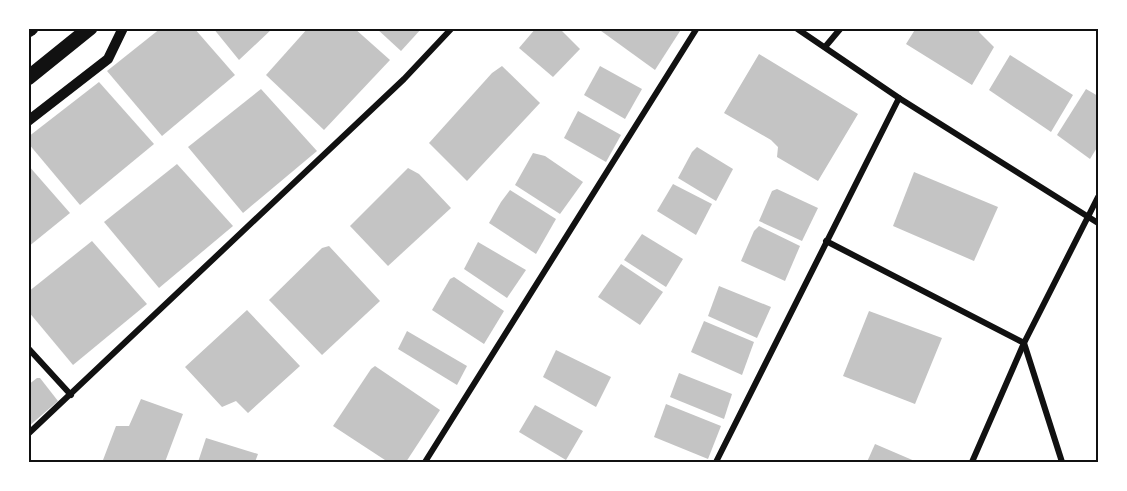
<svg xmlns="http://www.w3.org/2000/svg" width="1127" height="491" font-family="'Asap Condensed',sans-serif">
<rect width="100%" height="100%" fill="#fff"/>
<g fill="#c4c4c4">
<path d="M161,28H194L235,75L162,136L107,71Z"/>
<path d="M213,28H273L239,60Z"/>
<path d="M308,28H354L390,60L324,130L266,75Z"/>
<path d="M376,28H422L401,51Z"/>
<path d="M536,28H559L580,49L553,77L519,48Z"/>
<path d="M597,28H682L655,70Z"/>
<path d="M916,28H981L979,32L994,47L972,85L906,44Z"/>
<path d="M759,54L858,114L818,181L777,157L778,147L771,140L724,113Z"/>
<path d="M1010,55L1073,95L1051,132L989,90Z"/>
<path d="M502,66L540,103L467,181L429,143L492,73Z"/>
<path d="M600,66L642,89L625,119L584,95Z"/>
<path d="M99,82L154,144L80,205L28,143V137Z"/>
<path d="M261,89L317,151L243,213L188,147Z"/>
<path d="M1086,89L1098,96V146L1090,159L1057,135Z"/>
<path d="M578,111L621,135L606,162L564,138Z"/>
<path d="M697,147L733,169L716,201L678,178L692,152Z"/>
<path d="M533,153L545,156L583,182L560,214L515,185Z"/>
<path d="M177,164L233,226L159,288L104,222Z"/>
<path d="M28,165L70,213L28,247Z"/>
<path d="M408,168L419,174L451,208L388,266L350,226Z"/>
<path d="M914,172L998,207L974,261L893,226Z"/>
<path d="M673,184L712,204L696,235L657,211Z"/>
<path d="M777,189L818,208L802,241L759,221L772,191Z"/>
<path d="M510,190L556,219L536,254L489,223L501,202Z"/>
<path d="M759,226L800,246L785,281L741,261L754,231Z"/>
<path d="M642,234L683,259L666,287L624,260Z"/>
<path d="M92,241L147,304L73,365L28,311V292Z"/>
<path d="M478,242L526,270L507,298L464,269Z"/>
<path d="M329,246L380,301L322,355L269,300L322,248Z"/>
<path d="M621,264L663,292L640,325L598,297Z"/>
<path d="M454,277L504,311L484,344L432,310L450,279Z"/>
<path d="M719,286L771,307L757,338L708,316Z"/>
<path d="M247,310L300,366L248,413L236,401L222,407L185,367Z"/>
<path d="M869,311L942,338L915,404L843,376Z"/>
<path d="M704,321L754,342L742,375L691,352Z"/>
<path d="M407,331L467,366L457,385L398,349Z"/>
<path d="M556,350L611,377L596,407L543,377Z"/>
<path d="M375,366L440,410L406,462H388L333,426L371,369Z"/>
<path d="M679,373L732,394L724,419L670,397Z"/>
<path d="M37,378H40L58,401L28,427V385Z"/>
<path d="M141,399L183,414L165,462H111L103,460L116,426H129Z"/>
<path d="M666,404L721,426L708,459L654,437Z"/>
<path d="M535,405L583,431L566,460L519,432Z"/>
<path d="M206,438L258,454L255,462H198Z"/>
<path d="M875,444L917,462H867Z"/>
</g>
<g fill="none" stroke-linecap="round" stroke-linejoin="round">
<g stroke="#111" stroke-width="6">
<path d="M796,28L899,98L1098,223"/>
<path d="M825,47L841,28"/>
<path d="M826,241L1024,343L1062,462"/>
<path d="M28,348L71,395"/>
<path d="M28,434L404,79L452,28"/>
<path d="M425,462L697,28"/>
<path d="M716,462L899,98"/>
<path d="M972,462L1024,343L1098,197"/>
</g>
<path stroke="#111" stroke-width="10" d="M28,121L108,59L123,28"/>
<g stroke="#111" stroke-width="15">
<path d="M28,30L31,28"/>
<path d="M28,78L90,28"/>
</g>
</g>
<rect width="1127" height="491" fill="none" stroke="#ffffff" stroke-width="60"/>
<rect x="30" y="30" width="1067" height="431" fill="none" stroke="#111" stroke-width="2"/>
</svg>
